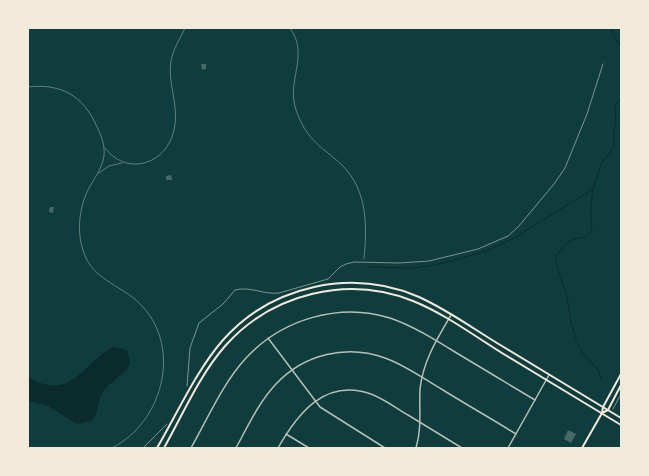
<svg xmlns="http://www.w3.org/2000/svg" width="649" height="476" font-family="'Nunito Sans',sans-serif">
<rect width="100%" height="100%" fill="#0f3d3e"/>
<path fill="#0a2a2b" d="M113,347L127,350L130,363C126,375 112,380 104,390C97,399 100,413 91,421L77,424L48,406L28,401V377C72,403 82,363 113,347Z"/>
<g fill="none" stroke-linecap="round" stroke-linejoin="round">
<g stroke="#0a2a2b" stroke-width="1">
<path d="M611,28L613,35L621,47"/>
<path d="M593,189C592,197 591,205 591,213C590,223 596,227 586,237C570,238 562,245 555,259L567,296L571,323L580,350L599,371L601,380"/>
<path d="M369,267L413,268L427,266L444,263L486,251L514,238L593,189L601,164L614,147V129L616,123L615,105L621,99"/>
</g>
</g>
<g fill="#486865">
<path d="M201,64H206V69L202,70Z"/>
<path d="M171,175L172,180H166V176Z"/>
<path d="M50,207H54L53,213L49,212Z"/>
<path d="M568,430L576,434L571,443L564,439Z"/>
</g>
<g fill="none" stroke-linecap="round" stroke-linejoin="round">
<g stroke="#f1e9da" stroke-width="0.5">
<path d="M187,386L190,348L199,323L223,304L235,290C251,286 264,295 279,293L328,279L340,267L346,264L354,262L399,263L429,261L478,249L508,236L518,227L554,184L565,168L587,114L603,64"/>
<path d="M613,409L621,394"/>
<path d="M143,448L167,424"/>
</g>
<g stroke="#b8beb3" stroke-width="0.5">
<path d="M290,28C310,55 286,80 296,110C307,141 320,145 342,165C368,191 367,226 364,259"/>
<path d="M28,87C61,83 84,96 97,127C102,137 105,146 104,156C102,168 96,176 90,186C79,206 76,232 84,253C93,281 125,286 143,307C182,350 162,423 112,448"/>
<path d="M105,148C125,175 161,166 172,137C182,109 167,87 171,61C173,49 180,39 185,28"/>
<path d="M99,173L109,166L122,163"/>
</g>
<g stroke="#b8beb3" stroke-width="1.5">
<path d="M268,338L320,407L385,448"/>
<path d="M286,434L309,448"/>
<path d="M191,448C208,418 223,383 246,358C282,319 340,302 390,318C413,326 434,339 455,352C482,368 508,384 535,400"/>
<path d="M236,448C248,426 259,402 276,384C304,354 347,344 385,358C405,365 424,379 443,390C467,405 492,419 516,434"/>
<path d="M278,448C298,413 325,378 371,394C384,399 396,408 408,415C426,426 444,437 462,448"/>
<path d="M416,448C422,428 419,410 420,389C423,361 437,339 451,315"/>
<path d="M508,448L549,375"/>
</g>
<g stroke="#f1e9da" stroke-width="2">
<path d="M602,413L608,410L621,385"/>
<path d="M157,448C178,412 196,371 223,340C272,285 352,268 419,297C448,310 475,330 502,346C542,370 581,394 621,418"/>
<path d="M164,448C183,414 200,374 226,345C273,293 348,275 413,301C445,314 473,335 502,353C542,377 581,401 621,425"/>
<path d="M582,448L602,413L603,407L621,374"/>
</g>
</g>
<rect width="649" height="476" fill="none" stroke="#f1e9da" stroke-width="58"/>
</svg>
